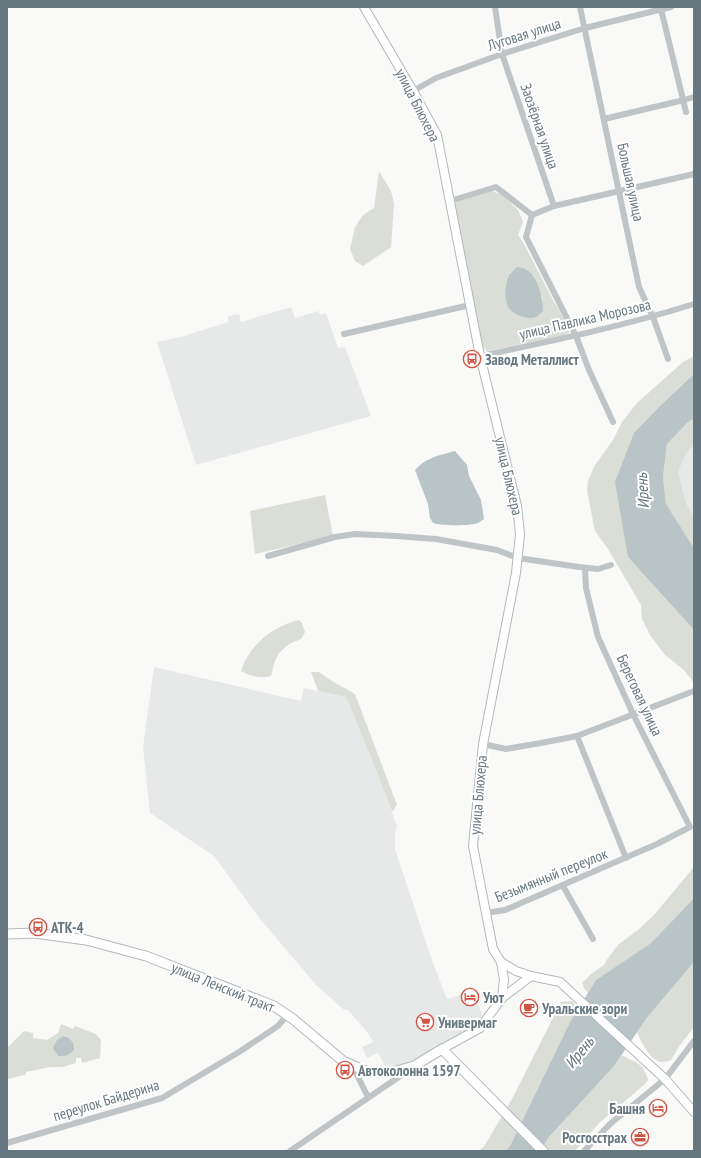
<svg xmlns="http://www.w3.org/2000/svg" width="701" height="1158" font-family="'PT Sans Narrow',sans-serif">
<rect width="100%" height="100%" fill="#f9f9f8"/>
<g fill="#e7e9e8">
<path d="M291,307L295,318L319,311L320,315L326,313L338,348L345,347L371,416L196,465L157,342L184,336L228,322V316L239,314L241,322Z"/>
<path d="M694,444V517L686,503L678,472L686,454Z"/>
<path d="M154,667L301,701L304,688L346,697L378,775L397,826L395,834V849L430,955L447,999L473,991L483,1017L457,1037L405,1064L387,1070L378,1053L367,1058L362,1047L373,1042L368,1033L348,1010L343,1009L316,985L261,920L214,856L150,813L143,747Z"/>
</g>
<g fill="#daded7" fill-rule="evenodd">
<path d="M379,171L391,191L394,204L391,247L363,266L355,261L350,249L355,227L363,215L374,208Z"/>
<path d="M492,191L502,195L518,210L523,222L518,235L524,244L553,300L569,327V333L562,336L487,351L483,346L473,308L455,203L471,197ZM517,267H522C535,281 538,283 543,301L510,273Z"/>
<path d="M694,356V374L663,403L628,557L694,630V683L684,670L665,655L650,635L642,619L641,605L608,549L595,531L587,491L588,481L595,465L613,440L622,422L637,403L683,362Z"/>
<path d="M694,418V444L686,454L678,472L686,503L694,517V548L666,504L663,477L667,444L687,423Z"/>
<path d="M325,495L333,536L255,554L250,511Z"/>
<path d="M299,620L302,623L305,632L301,639L289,644L279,653L275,661L271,676C260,679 251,676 241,671C249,645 273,626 299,620Z"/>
<path d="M311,672H319L332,681L355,694L397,805L392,812L378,775L346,697L318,691Z"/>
<path d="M694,867V898L651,943L596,980L588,993L584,988L582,983L591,974L604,965L608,958L619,944L638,930L654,915Z"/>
<path d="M694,962V1027L680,1045L671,1060C668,1061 664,1062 661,1062C650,1060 641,1042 637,1032L646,1019Z"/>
<path d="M572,1001L578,1009L570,1022L510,1146L505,1151H479L485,1145L512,1099L561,1002Z"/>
<path d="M61,1024L73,1029L75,1026L96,1034L101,1040L100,1058L82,1063L81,1058H76V1063L63,1067H50L26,1072L25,1075L7,1079V1048L24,1031L33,1033V1038L47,1040L58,1033Z"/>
<path d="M621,1055C635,1062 644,1063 648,1080L645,1084L599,1123L575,1151H540L549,1137L614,1066Z"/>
</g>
<g fill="#b9c4c7">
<path d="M517,267C536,267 543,295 543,311C540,313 539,316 536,317C527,320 513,315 508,307C504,299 505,281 510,274C512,271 515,269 517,267Z"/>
<path d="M694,374V418L687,423L667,444L663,477L666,504L694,548V630L628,557L615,482L634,433L663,403Z"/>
<path d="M455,451L467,465L469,476L481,500L484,519C482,520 480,522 478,523C471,526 441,526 433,523L430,518L428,504L415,470C425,458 440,455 455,451Z"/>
<path d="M694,898V962L646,1019L614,1066L549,1137L540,1151H505L510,1146L570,1022L596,980L651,943Z"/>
<path d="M63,1036L69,1038L73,1043L74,1050C69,1055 65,1057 58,1056L53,1048L57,1040Z"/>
</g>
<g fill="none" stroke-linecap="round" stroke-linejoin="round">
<defs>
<g id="secondary">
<path d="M364,7L413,91L437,135L480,356L517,506L520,534L516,573L483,744L473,846L493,949L501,962L504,979L502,998"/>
<path d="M501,962L516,971L531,976L560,982L665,1079L694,1112"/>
<path d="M442,1049L480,1028L502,998L531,976"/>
</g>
<path id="primary" d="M7,934L35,933L86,940L146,956L274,1006L293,1019L343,1061L368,1072H393L414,1066L442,1049L543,1151"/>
</defs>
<use href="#secondary" stroke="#b2b8bc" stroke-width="10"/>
<use href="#primary" stroke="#b3b9bb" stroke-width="11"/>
<g stroke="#bfc4c7" stroke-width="6">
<path d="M495,7L502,54L554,206"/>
<path d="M580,7L639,287L653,317L668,359"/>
<path d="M661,9L686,112"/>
<path d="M413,91L436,78L502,54L585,28L671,7"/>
<path d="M604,119L684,100L694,97"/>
<path d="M450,201L496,187L532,215L554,206L694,174"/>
<path d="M532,215L526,237L576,336L589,370L613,422"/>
<path d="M344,334L470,305"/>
<path d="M480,356C552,341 624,326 694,304"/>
<path d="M268,556L335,537L355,534L396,536L436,539L497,550L518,558L579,567L598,569L611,565"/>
<path d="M577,736L626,858"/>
<path d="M483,744L506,749L541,743L577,736L694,691"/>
<path d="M563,886L593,939"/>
<path d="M486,913L505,910L657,844L690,827L633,714L598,637L586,588L585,568"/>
<path d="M352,1065L368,1097"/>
<path d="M7,1143L162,1098L239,1052L278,1026L287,1015"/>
<path d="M290,1151L409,1070"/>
<path d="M584,1151L610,1124L665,1079L694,1041"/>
</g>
<use href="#secondary" stroke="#fff" stroke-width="8"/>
<use href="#primary" stroke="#fff" stroke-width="9"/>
</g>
<defs>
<symbol id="bus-ring" viewBox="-11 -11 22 22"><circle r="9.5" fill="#fff" stroke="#d05441" stroke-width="1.5"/><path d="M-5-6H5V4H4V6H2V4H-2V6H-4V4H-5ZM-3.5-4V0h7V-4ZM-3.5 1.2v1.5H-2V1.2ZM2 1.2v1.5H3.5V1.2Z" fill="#d05441"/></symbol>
<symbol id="hotel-ring" viewBox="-11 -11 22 22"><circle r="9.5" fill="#fff" stroke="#d05441" stroke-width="1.5"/><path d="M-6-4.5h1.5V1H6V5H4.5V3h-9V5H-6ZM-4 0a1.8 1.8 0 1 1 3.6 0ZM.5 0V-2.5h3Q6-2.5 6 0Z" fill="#d05441"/></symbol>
<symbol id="cafe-ring" viewBox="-11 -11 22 22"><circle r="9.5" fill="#fff" stroke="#d05441" stroke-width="1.5"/><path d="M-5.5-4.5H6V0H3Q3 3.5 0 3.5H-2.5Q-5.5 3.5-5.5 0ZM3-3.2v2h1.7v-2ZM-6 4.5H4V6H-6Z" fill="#d05441"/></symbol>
<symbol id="supermarket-ring" viewBox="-11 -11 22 22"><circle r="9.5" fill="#fff" stroke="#d05441" stroke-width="1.5"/><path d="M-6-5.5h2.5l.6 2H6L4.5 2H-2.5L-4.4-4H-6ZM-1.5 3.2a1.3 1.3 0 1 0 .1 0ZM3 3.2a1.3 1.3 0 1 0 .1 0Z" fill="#d05441"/></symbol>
<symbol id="office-ring" viewBox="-11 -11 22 22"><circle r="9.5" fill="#fff" stroke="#d05441" stroke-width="1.5"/><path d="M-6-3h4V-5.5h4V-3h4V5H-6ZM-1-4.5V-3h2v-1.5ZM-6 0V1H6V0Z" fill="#d05441"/></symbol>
</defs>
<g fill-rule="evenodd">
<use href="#bus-ring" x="462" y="349" width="20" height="20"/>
<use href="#bus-ring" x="28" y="917" width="20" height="20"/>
<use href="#hotel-ring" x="460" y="987" width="20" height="20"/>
<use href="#cafe-ring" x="519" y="998" width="20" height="20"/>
<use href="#supermarket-ring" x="415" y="1012" width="20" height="20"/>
<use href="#bus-ring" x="335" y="1060" width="20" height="20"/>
<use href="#hotel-ring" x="648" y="1098" width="20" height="20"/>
<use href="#office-ring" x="630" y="1127" width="20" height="20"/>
</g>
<g text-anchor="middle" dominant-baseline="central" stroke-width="4" stroke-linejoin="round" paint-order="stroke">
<g font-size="15" fill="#67777f" stroke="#fff">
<text transform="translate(524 34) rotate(-18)">Луговая улица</text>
<text transform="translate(418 105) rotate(63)">улица Блюхера</text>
<text transform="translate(540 126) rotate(71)">Заозёрная улица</text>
<text transform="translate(631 182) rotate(78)">Большая улица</text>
<text transform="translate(585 319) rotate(-13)">улица Павлика Морозова</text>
<text transform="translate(509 476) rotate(77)">улица Блюхера</text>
<text transform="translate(640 695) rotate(65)">Береговая улица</text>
<text transform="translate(478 795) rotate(-85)">улица Блюхера</text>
<text transform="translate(551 875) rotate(-22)">Безымянный переулок</text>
<text transform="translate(223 987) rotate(22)">улица Ленский тракт</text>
<text transform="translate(106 1100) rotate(-17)">переулок Байдерина</text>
</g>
<g font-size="15" font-weight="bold" fill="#67777f" stroke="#fff" text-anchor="start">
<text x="485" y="359">Завод Металлист</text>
<text x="51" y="927">АТК-4</text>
<text x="483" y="997">Уют</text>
<text x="542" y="1008">Уральские зори</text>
<text x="438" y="1022">Универмаг</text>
<text x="358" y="1070">Автоколонна 1597</text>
<text x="645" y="1108" text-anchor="end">Башня</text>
<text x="627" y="1137" text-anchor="end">Росгосстрах</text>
</g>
<g font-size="16" font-style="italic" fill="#637578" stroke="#fff">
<text transform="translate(642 491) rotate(-94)">Ирень</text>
<text transform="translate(579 1052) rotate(-51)">Ирень</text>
</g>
</g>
<rect width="701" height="1158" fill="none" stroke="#67777f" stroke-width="16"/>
</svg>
